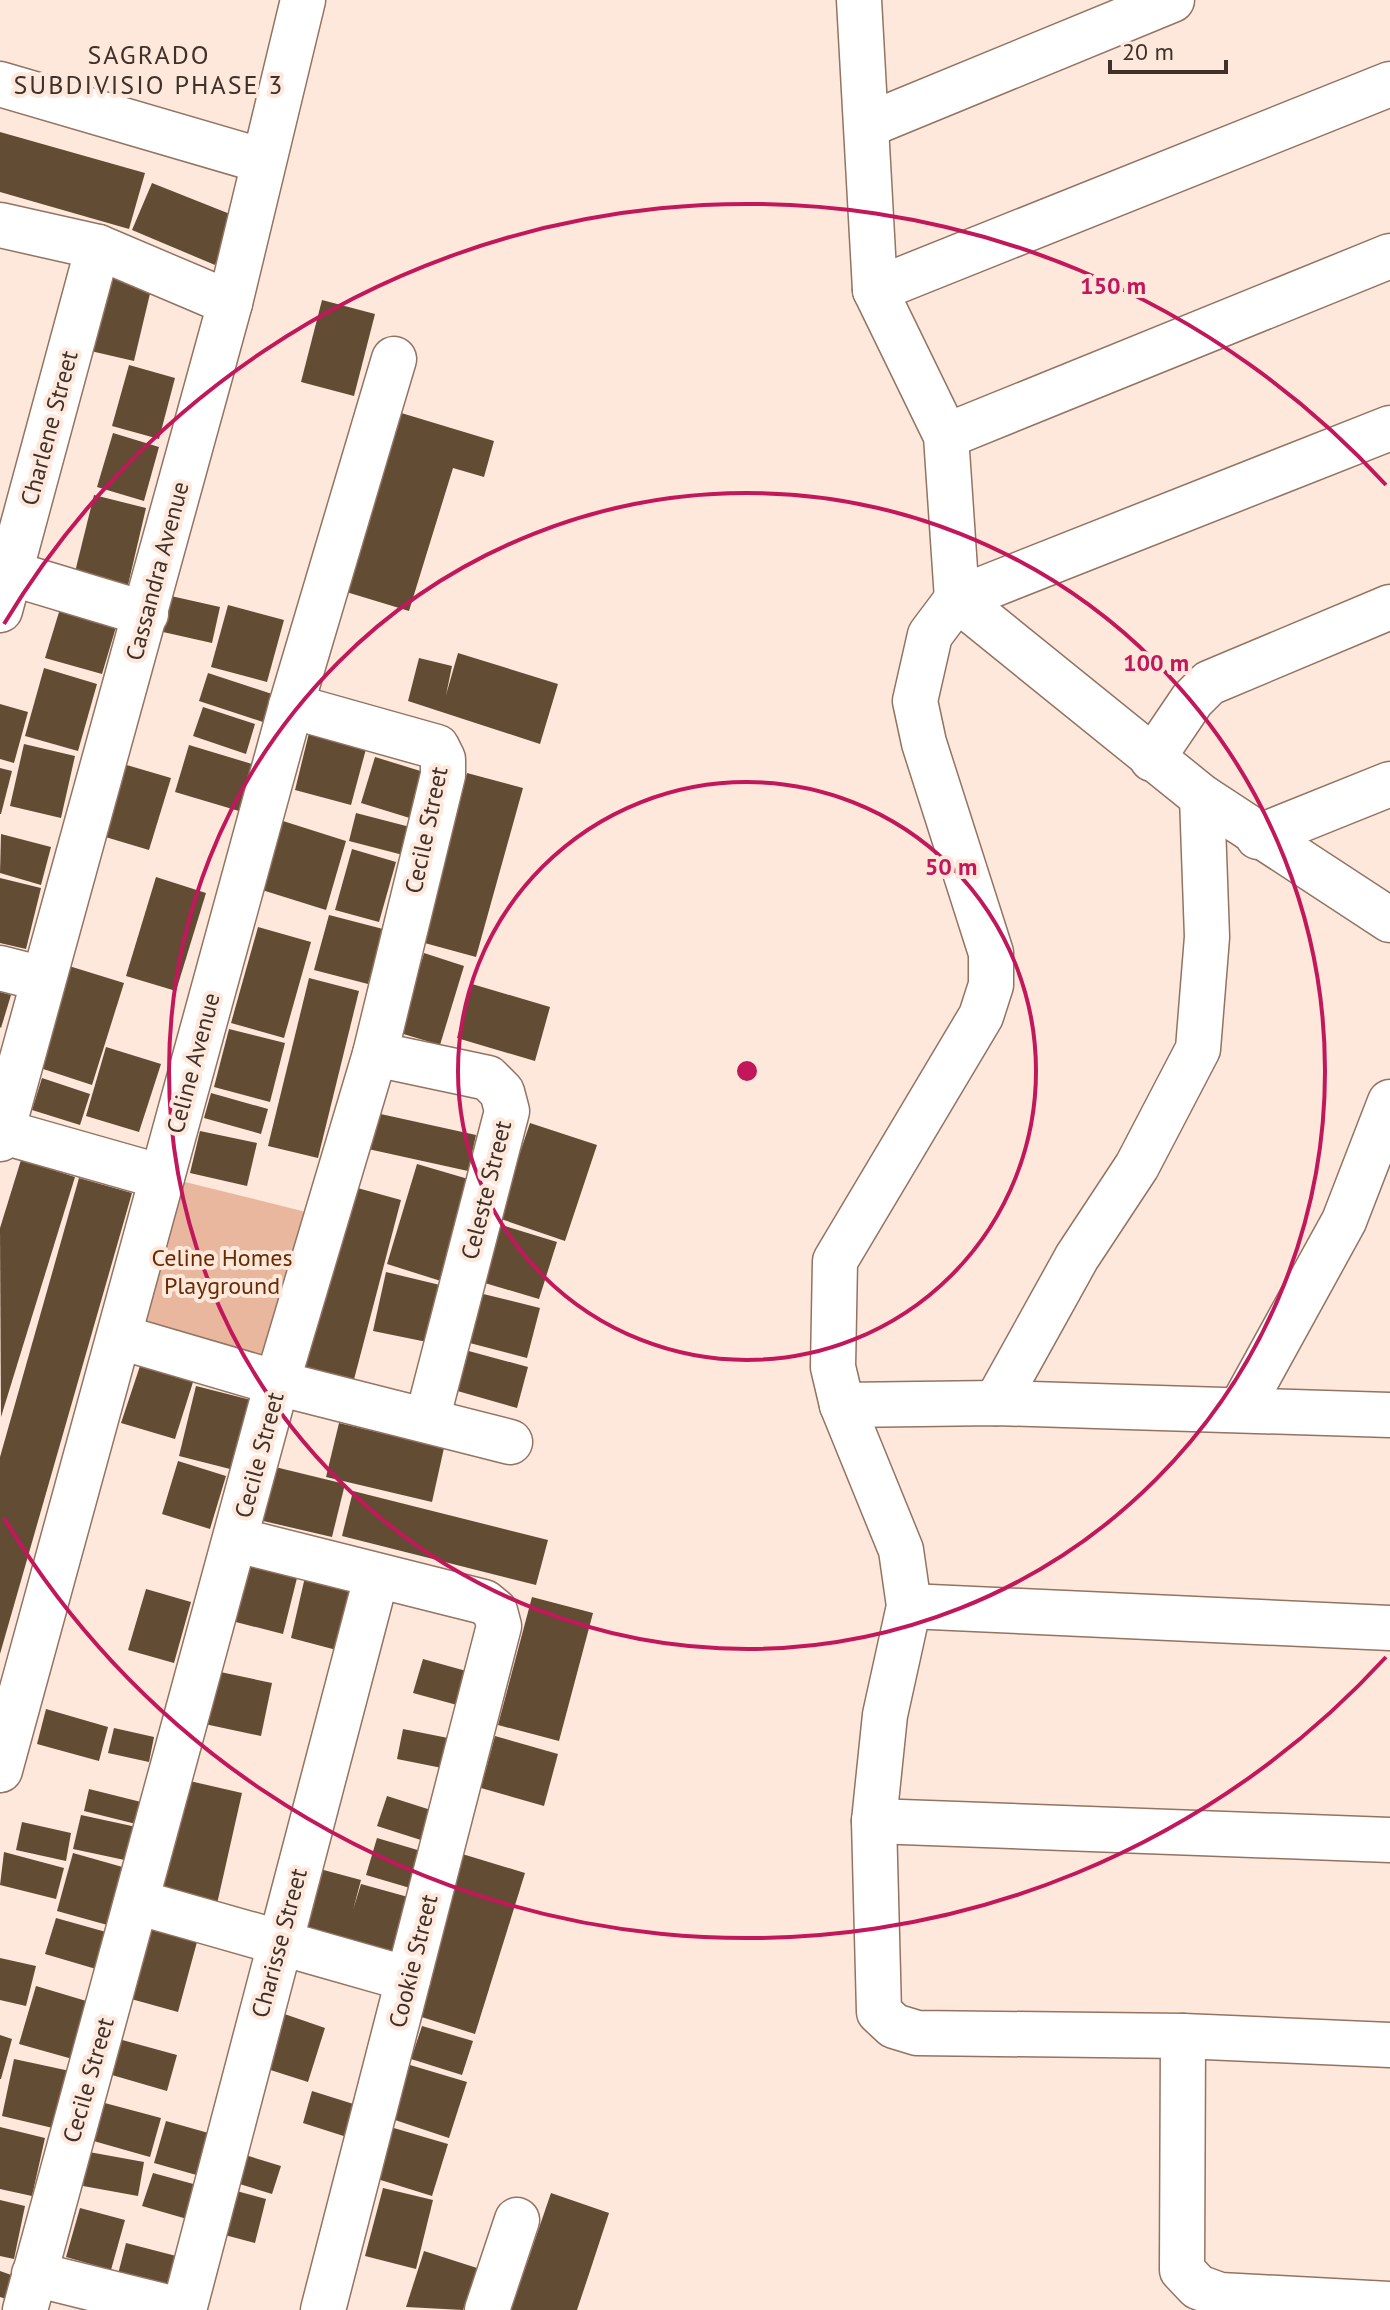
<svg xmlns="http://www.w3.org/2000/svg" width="1390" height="2310" font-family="'PT Sans',sans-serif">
<rect width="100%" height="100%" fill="#fee8dc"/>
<path fill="#e8b79d" d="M173,1179L314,1214L268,1365L132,1327Z"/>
<g fill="#634c34">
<path d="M0,132L145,173L129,229L0,192Z"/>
<path d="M152,183L235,216L215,265L132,230Z"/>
<path d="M101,269L153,281L134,361L82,349Z"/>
<path d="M322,300L375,314L354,396L301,382Z"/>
<path d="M129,365L175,378L159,439L112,426Z"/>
<path d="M398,412L494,441L484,477L453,468L409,611L343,591Z"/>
<path d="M113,433L159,447L144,501L97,487Z"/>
<path d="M94,495L146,508L128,585L75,572Z"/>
<path d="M171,596L220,607L212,643L163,632Z"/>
<path d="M63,599L119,617L102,674L45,658Z"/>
<path d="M228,605L284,620L267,682L211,667Z"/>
<path d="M458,653L558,684L540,744L408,701L419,658L452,666L446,695Z"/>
<path d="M44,668L97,684L78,751L25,736Z"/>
<path d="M208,673L272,694L263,722L199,701Z"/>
<path d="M0,704L28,712L14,763L0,759Z"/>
<path d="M203,707L255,724L246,754L193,736Z"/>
<path d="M309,733L366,749L351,805L295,790Z"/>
<path d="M24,744L75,756L61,818L10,806Z"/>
<path d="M189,745L252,764L239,811L175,792Z"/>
<path d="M375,757L427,773L413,819L361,803Z"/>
<path d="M113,761L171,778L149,850L92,833Z"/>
<path d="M0,768L12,771L1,814H0Z"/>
<path d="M467,773L523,788L476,957L421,942Z"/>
<path d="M356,813L410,827L403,855L349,841Z"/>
<path d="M283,821L346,841L326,910L262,890Z"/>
<path d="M1,834L51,847L41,885L0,873Z"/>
<path d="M352,849L396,862L379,922L335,910Z"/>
<path d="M156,877L206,893L176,991L126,976Z"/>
<path d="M0,878L41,888L26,949L0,943Z"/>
<path d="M329,915L383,929L368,984L314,970Z"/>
<path d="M258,927L311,942L284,1038L231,1023Z"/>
<path d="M424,953L464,966L440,1045L400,1033Z"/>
<path d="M69,966L124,983L92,1085L37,1067Z"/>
<path d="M309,978L359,991L318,1158L268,1146Z"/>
<path d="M472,984L550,1007L535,1061L457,1038Z"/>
<path d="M0,992L11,995L1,1028L0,1027Z"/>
<path d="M229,1029L285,1043L270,1102L214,1087Z"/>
<path d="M106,1047L161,1064L139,1132L86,1116Z"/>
<path d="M42,1078L90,1094L80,1125L32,1110Z"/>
<path d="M211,1093L268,1109L261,1134L204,1118Z"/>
<path d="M367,1111L476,1135L468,1171L359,1147Z"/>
<path d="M530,1123L597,1145L565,1241L498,1218Z"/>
<path d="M200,1131L257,1143L247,1186L190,1173Z"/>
<path d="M21,1160L75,1177L1,1417L0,1228Z"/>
<path d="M417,1164L475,1181L444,1282L387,1264Z"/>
<path d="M79,1178L132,1193L0,1654V1457Z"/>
<path d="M343,1184L401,1200L352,1387L293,1372Z"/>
<path d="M495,1223L557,1242L539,1299L478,1281Z"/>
<path d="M386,1272L440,1285L427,1342L373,1331Z"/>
<path d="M475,1292L540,1308L527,1358L462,1341Z"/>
<path d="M465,1350L528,1367L517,1408L454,1390Z"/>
<path d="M140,1366L193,1382L175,1439L121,1423Z"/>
<path d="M196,1386L251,1400L234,1470L179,1456Z"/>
<path d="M339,1423L444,1448L432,1502L326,1477Z"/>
<path d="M178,1461L226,1476L210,1529L162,1514Z"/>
<path d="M271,1466L345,1484L332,1537L259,1520Z"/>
<path d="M353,1491L548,1540L536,1585L342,1536Z"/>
<path d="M243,1560L298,1574L283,1634L228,1620Z"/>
<path d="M305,1577L359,1590L344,1652L291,1638Z"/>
<path d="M146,1589L191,1602L174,1663L128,1650Z"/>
<path d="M532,1597L593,1613L559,1741L498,1725Z"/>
<path d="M423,1659L477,1674L468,1708L413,1693Z"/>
<path d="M211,1670L272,1683L261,1736L200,1723Z"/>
<path d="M46,1709L108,1727L99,1761L37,1744Z"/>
<path d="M114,1728L154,1737L149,1762L108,1753Z"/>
<path d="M403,1729L448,1738L442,1768L397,1759Z"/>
<path d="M495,1736L558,1754L544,1806L481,1788Z"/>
<path d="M181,1779L242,1793L217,1904L155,1890Z"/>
<path d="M89,1789L141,1802L136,1824L84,1811Z"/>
<path d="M387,1796L434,1811L424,1841L377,1826Z"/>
<path d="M81,1815L141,1828L134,1862L73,1849Z"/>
<path d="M22,1822L71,1833L66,1861L16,1850Z"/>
<path d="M377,1838L421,1851L410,1888L366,1875Z"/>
<path d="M4,1852L64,1868L56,1899L0,1885Z"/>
<path d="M73,1853L126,1868L111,1926L57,1911Z"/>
<path d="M459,1853L525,1873L475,2034L409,2013Z"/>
<path d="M305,1865L361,1880L353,1910L361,1884L408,1897L391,1959L288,1932Z"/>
<path d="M56,1918L106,1932L96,1969L45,1954Z"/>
<path d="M143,1928L197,1942L178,2012L124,1997Z"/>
<path d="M0,1958L36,1966L26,2006L0,2000Z"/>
<path d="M36,1986L93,2003L76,2060L19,2044Z"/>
<path d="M270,2009L325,2028L308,2082L252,2064Z"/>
<path d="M422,2026L473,2041L462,2075L411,2059Z"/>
<path d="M0,2035L12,2039L1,2079H0Z"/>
<path d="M115,2038L177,2055L167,2091L105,2073Z"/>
<path d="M14,2059L70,2071L57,2129L2,2116Z"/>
<path d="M410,2065L467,2082L449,2138L392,2119Z"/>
<path d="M312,2091L363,2107L353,2139L303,2123Z"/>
<path d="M101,2102L161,2118L150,2157L90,2140Z"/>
<path d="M166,2121L212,2134L200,2176L154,2163Z"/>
<path d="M387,2126L448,2144L432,2196L371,2177Z"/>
<path d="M0,2127L45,2138L32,2196L0,2189Z"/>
<path d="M232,2151L281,2166L272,2194L223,2179Z"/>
<path d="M89,2152L144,2162L138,2196L83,2186Z"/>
<path d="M153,2173L197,2185L187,2219L142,2206Z"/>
<path d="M218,2186L266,2199L255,2243L206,2230Z"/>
<path d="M383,2188L433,2200L416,2269L365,2256Z"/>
<path d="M551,2193L609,2213L590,2271L577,2310H511Z"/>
<path d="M0,2200L25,2206L14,2259L0,2256Z"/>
<path d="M80,2208L125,2220L111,2270L66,2257Z"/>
<path d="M126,2243L180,2257L172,2291L117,2278Z"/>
<path d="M424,2251L477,2268L463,2310L406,2307Z"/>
<path d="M0,2271L17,2277L9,2300L0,2297Z"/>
</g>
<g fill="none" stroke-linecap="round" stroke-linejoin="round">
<defs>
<g id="minor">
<path d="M859,0L875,290L946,436L957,599L1202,797L1390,920"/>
<path d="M0,84L263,161"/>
<path d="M868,125L1172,0"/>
<path d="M0,225L98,247L230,303"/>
<path d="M875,290L1390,84"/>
<path d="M1390,428L957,599L930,635L915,701L924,743L991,953V985L981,1016L835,1261L833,1367L842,1405L901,1550L909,1606L885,1715L874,1821L879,2012L894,2026L917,2033L1183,2036L1390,2045"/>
<path d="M946,436L1390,256"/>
<path d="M0,570L146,614"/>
<path d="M0,610L98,247"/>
<path d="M1152,759L1192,700L1209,683L1390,607"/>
<path d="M1258,837L1390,784"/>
<path d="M0,968L43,979"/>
<path d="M375,1054L488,1078L502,1092L507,1111L427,1420"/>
<path d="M0,1131L162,1177"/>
<path d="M0,1139L230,303L303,0"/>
<path d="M120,1337L277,1383L510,1442"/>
<path d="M996,1403L1077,1257L1137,1166L1198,1049L1207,937L1202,797"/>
<path d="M842,1405L996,1403L1390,1415"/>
<path d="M1240,1410L1344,1221L1390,1102"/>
<path d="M237,1540L484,1602L495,1611L499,1626L323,2310"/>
<path d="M909,1606L1390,1628"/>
<path d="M0,1770L291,706L394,359"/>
<path d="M874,1821L1390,1840"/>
<path d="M137,1902L408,1979"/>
<path d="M1183,2036L1182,2270L1198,2287L1220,2295L1390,2304"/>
<path d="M34,2274L180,2310"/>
<path d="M25,2310L277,1383L375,1054L443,775V759L437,747L291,706"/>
<path d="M184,2310L376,1578"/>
<path d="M487,2310L517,2220"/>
</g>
</defs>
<use href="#minor" stroke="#937362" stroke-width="47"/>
<use href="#minor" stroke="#fff" stroke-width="44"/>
</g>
<g fill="none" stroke="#c2185b" stroke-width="4">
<circle cx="747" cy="1071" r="289"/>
<circle cx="747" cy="1071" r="578"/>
<path d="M1386 1657A867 867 0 0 1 4 1518M4 624A867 867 0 0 1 1386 485"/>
</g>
<g text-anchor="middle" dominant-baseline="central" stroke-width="8" stroke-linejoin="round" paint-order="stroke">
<g font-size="24" fill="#3f312a" stroke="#fee8dc">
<text transform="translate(49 428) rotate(-75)">Charlene Street</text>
<text transform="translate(157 571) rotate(-75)">Cassandra Avenue</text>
<text transform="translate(426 830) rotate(-78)">Cecile Street</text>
<text transform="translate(193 1063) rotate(-75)">Celine Avenue</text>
<text transform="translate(486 1190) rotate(-76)">Celeste Street</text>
<text transform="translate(259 1455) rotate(-75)">Cecile Street</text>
<text transform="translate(279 1943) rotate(-75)">Charisse Street</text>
<text transform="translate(413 1961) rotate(-76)">Cookie Street</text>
<text transform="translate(88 2080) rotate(-74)">Cecile Street</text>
</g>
<g font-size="24" fill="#672b01" stroke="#fee8dc">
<text x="222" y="1257">Celine Homes<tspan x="222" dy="28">Playground</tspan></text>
</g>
<g font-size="26" letter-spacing="2" fill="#3f312a" stroke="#fee8dc">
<text x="149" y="54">SAGRADO<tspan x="149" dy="30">SUBDIVISIO PHASE 3</tspan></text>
</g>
</g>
<circle cx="747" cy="1071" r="12" fill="#c2185b" stroke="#fee8dc" stroke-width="4"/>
<g font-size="24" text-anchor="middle" font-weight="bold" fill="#c2185b" stroke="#fee8dc" stroke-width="8" stroke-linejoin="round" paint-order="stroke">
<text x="1113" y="294">150 m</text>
<text x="1156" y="671">100 m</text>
<text x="951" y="875">50 m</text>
</g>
<path d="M1110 60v12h116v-12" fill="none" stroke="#3f312a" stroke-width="4"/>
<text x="1122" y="60" font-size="24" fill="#3f312a" stroke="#fee8dc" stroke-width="6" paint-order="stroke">20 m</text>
</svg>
